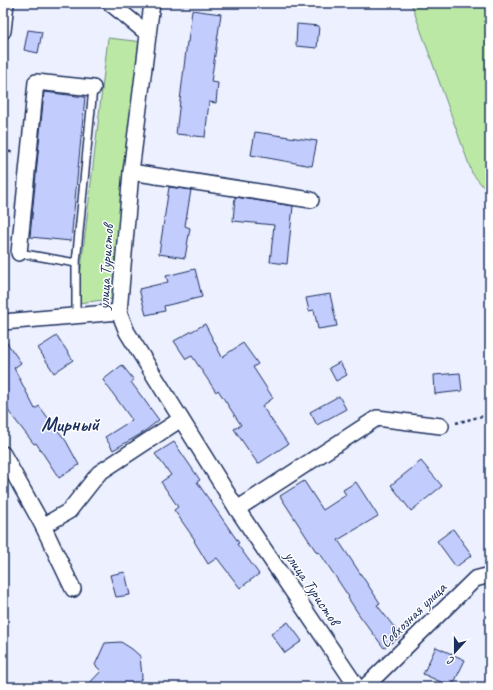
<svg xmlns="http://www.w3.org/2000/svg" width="493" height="690" font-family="Caveat,sans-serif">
<rect width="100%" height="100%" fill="#edf0fe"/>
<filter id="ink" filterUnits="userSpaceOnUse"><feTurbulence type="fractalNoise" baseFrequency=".025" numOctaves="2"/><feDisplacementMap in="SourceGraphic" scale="8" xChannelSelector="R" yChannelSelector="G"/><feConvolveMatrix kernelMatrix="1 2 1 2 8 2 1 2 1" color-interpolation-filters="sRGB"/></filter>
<g filter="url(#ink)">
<g fill="#bce8a5" stroke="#6c8c82">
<path d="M411,3H490V195L472,173Z"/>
<path d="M108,38L143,42L113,299L77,303Z"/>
</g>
<g fill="#c2ccfd" stroke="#1b2f5e">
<path d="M192,10L221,14L211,82L218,83L216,103L209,102L205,137L176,134L187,42H188Z"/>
<path d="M297,24L319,26L317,48L296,46Z"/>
<path d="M28,30L42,32L38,53L24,50Z"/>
<path d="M44,92L85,97L71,241L30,237Z"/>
<path d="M255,132L317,141L312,166L251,155Z"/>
<path d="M169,187L191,190L185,226L190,228L185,258L159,254Z"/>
<path d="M235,197L293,206L287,264L270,262L274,225L233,221Z"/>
<path d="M195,269L202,297L164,306L165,311L146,315L139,289L168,282L166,276Z"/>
<path d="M330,294L337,326L318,329L314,310L309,311L306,298Z"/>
<path d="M205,324L222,357L243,343L258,364L253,367L273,398L262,406L288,444L258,464L234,429L241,425L218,390L216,392L192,356L186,359L174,341Z"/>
<path d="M57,336L73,360L54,373L38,348Z"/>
<path d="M3,337L21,363L14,368L35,409L39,406L66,441L79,465L59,478L36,443L34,444L9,412L3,400Z"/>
<path d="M340,362L347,375L336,381L329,368Z"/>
<path d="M122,365L134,380L131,382L159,420L141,434L113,450L105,437L132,420L103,380Z"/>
<path d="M460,373L462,391L435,394L434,375Z"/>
<path d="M339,396L346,409L317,425L310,412Z"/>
<path d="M174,442L200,480L197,482L239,543L237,544L259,574L240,588L217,558L208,564L194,541L195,540L174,510L178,507L161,482L171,475L155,454Z"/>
<path d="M421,461L442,486L411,511L391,485Z"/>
<path d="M304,481L323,510L346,495L343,490L356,482L378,516L338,540L380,603L377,605L401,636L384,648L360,616L348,598L349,597L319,552L317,553L280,496Z"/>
<path d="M453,529L472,555L456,567L437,541Z"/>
<path d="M125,572L130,595L116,597L110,575Z"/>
<path d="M288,622L302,641L285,653L271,634Z"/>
<path d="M121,642L132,649L140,656L142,677L137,687H86L101,671L95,665L105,643Z"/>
<path d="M436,647L465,660L452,687L423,674Z"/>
</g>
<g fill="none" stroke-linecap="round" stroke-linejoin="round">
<defs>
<g id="lane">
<path d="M19,253L76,263"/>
<path d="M76,315V263L93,88"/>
</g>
<g id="street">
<path d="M110,3L148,34"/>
<path d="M152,3L131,172L119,312L127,332L237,509L357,687"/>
<path d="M3,31L6,3"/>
<path d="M131,172L311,200"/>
<path d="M19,253L36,82L93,88"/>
<path d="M3,322L119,312"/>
<path d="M3,454L43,526L73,589"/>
<path d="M237,509L377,418L441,426"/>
<path d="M43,526L69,511L99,473L181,419"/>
<path d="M365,687L475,579L490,575"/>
</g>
</defs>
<use href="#lane" stroke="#1b2f5e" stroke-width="10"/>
<use href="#street" stroke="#1b2f5e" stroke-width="18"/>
<g stroke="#1b2f5e" stroke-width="2.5" stroke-dasharray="3 3" stroke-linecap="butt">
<path d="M3,150L14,153"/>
<path d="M456,423L490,414"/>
</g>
<use href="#lane" stroke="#fff" stroke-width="7"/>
<use href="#street" stroke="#fff" stroke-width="15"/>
</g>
</g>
<g text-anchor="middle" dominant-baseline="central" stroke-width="3" stroke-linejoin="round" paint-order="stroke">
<g font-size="16" fill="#1b2f5e" stroke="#fff">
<text transform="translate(106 267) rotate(-87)">улица Туристов</text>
<text transform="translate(312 588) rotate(56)">улица Туристов</text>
<text transform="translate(413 615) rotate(-44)">Совхозная улица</text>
</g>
<g font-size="20" font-weight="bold" fill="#1b2f5e" stroke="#fff">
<text x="70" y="424">Мирный</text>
</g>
</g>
<rect width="493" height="690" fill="none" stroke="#fff" stroke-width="16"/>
<rect x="8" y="8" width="477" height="674" fill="none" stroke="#1b2f5e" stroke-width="1.5" filter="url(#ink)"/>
<g transform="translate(455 652) rotate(201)" stroke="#ffffff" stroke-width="3" paint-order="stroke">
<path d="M0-3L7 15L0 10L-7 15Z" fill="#1b2f5e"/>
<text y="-6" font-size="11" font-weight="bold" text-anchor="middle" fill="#1b2f5e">С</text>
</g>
</svg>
